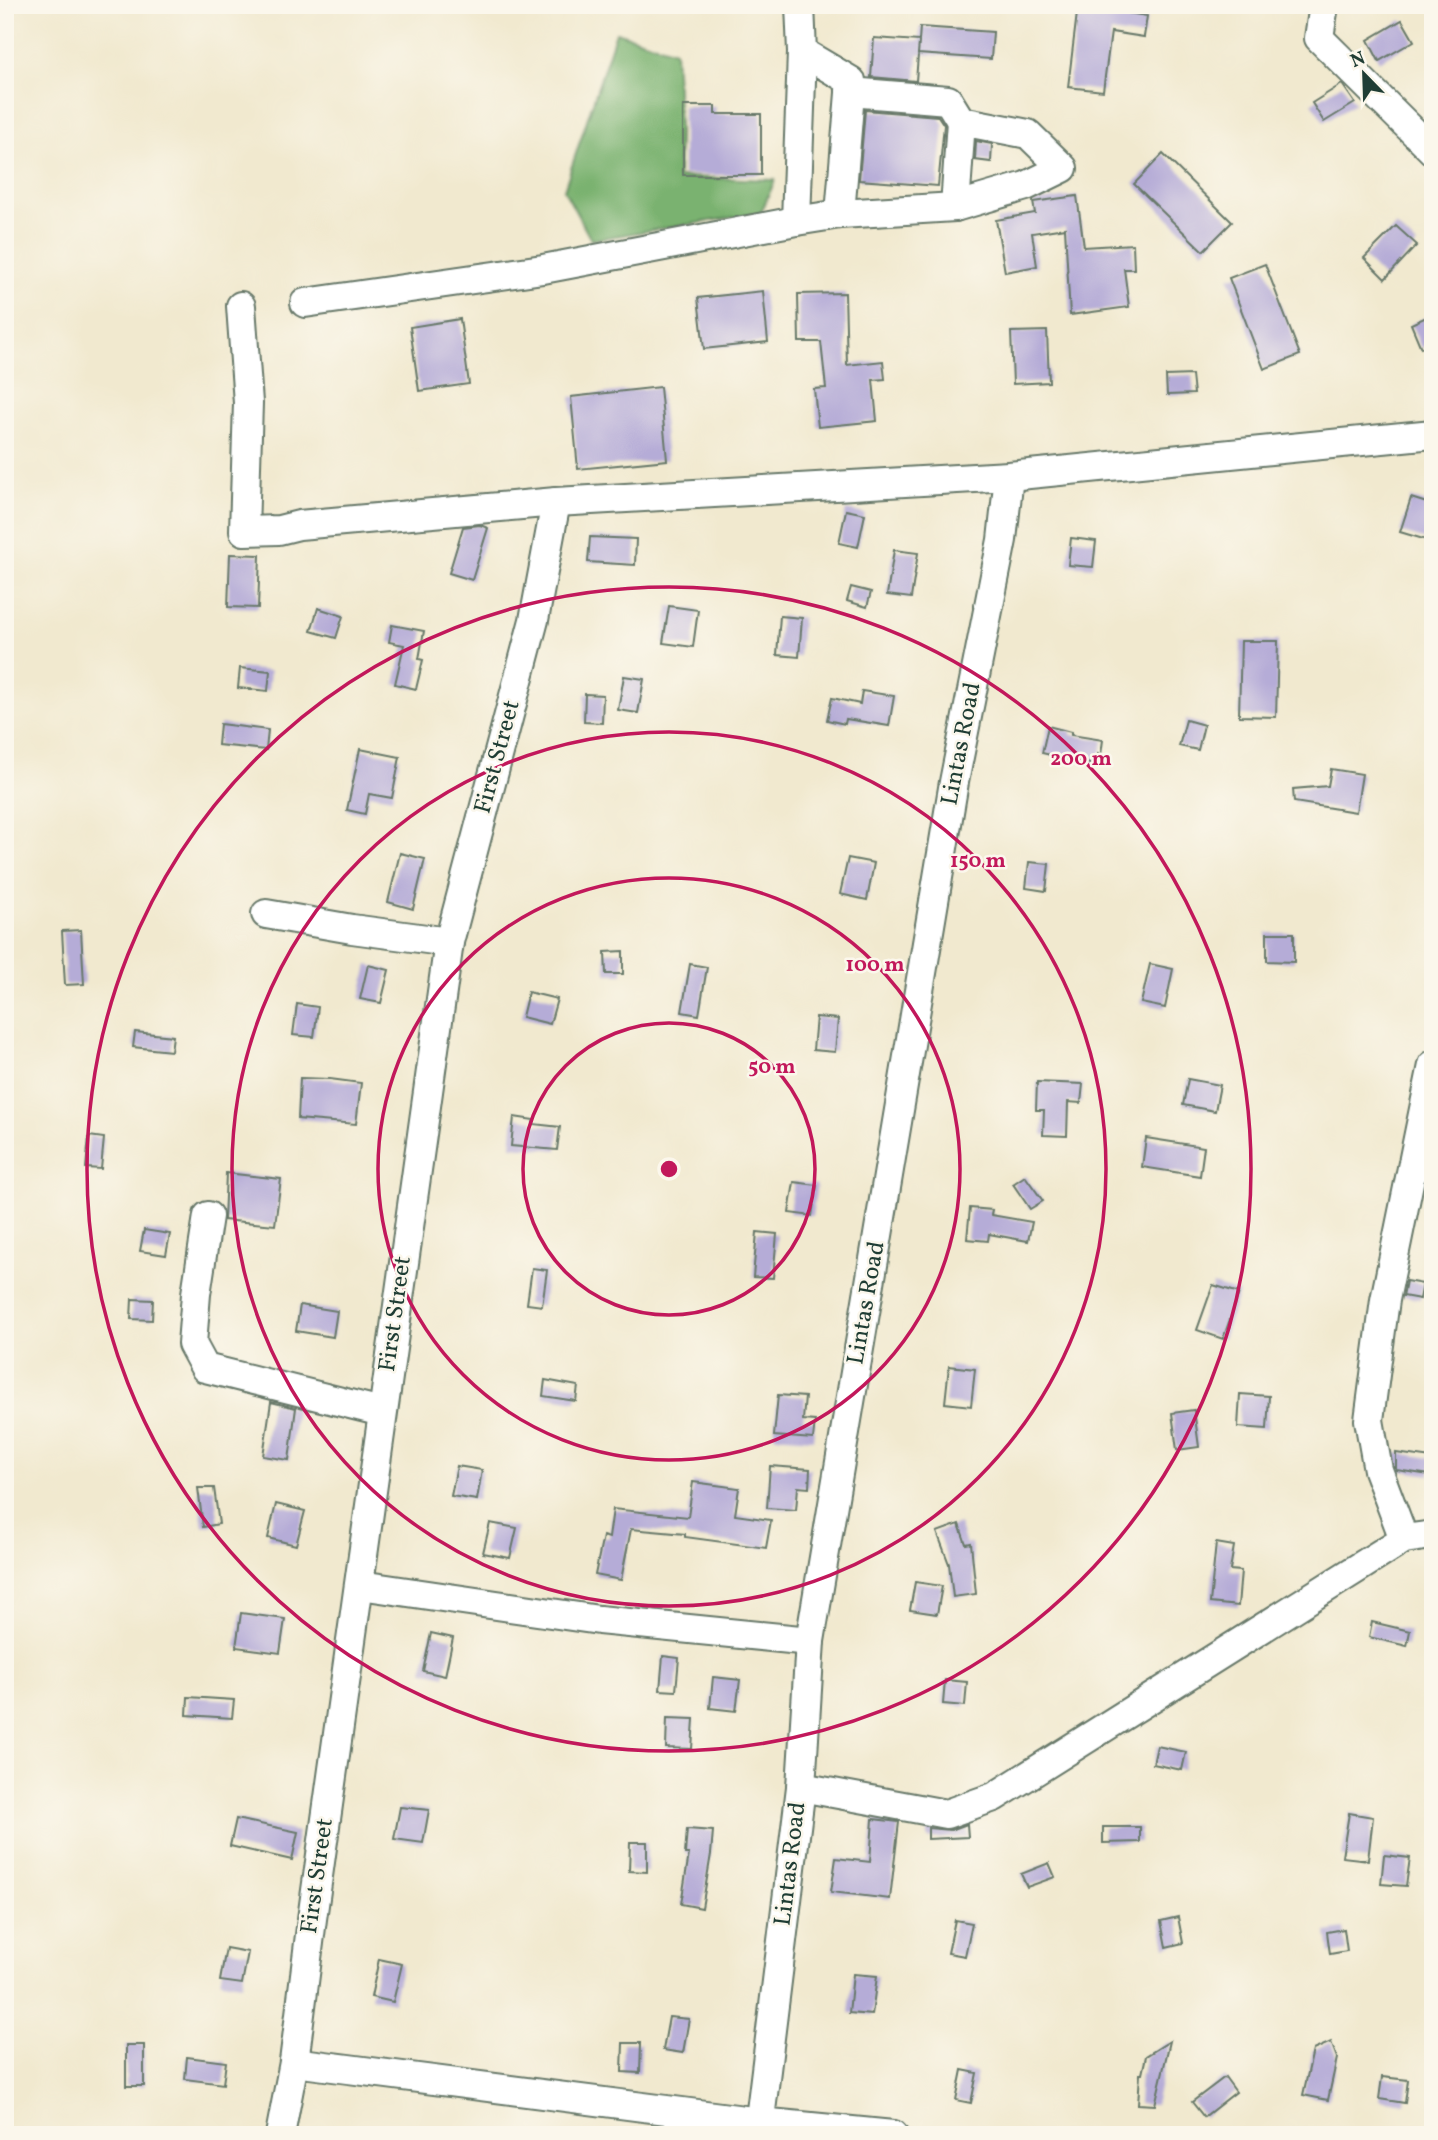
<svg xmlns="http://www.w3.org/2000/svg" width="1438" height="2140" font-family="Vollkorn,serif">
<rect width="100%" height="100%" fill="#fbf7ec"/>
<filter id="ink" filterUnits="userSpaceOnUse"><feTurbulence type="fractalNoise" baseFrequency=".0143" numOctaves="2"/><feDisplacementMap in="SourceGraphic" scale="14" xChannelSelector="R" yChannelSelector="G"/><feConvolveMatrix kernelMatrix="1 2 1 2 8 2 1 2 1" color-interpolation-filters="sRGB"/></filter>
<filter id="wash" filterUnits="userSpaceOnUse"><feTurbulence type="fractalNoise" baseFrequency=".00686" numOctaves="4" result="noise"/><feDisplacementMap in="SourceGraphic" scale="28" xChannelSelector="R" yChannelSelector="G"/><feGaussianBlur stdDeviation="1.57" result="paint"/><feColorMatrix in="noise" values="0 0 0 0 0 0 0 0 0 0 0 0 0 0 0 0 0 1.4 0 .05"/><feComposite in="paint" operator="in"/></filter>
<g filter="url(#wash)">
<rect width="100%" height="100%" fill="#f1e9cf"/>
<path fill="#7ab26f" stroke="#4c7852" stroke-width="2" d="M616,32L675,51L679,130L678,177L775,180L761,213L591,240L564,190Z"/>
<g id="blocks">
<g fill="#b5acd7">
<path d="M1078,5H1114V11L1147,16L1144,37L1111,32L1103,91L1068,87Z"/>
<path d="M1402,20L1414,41L1379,61L1368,40Z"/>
<path d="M920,27L993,32L991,59L918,54L919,42L916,81L871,77L874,38L919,41Z"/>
<path d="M1342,84L1355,103L1324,122L1312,103Z"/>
<path d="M683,106H715V114H761V175H683Z"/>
<path d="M865,110L938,116L944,125L938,186L859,180Z"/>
<path d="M976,141L992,144L991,162L975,160Z"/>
<path d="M1163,154L1232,222L1203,251L1134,184Z"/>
<path d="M1077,196L1084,247L1133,244L1134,269H1124L1129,307L1070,315L1065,228L1032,233L1037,266L1005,272L996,220L1035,213L1033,202Z"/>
<path d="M1396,226L1417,245L1385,279L1364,258Z"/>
<path d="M1265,264L1300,355L1264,369L1229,278Z"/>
<path d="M763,291L768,342L704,349L698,298Z"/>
<path d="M845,293L847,365L883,361L885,379L873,380L877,421L818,427L814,389L826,388L821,342H799L798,294Z"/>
<path d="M1433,314V343L1421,348L1411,324Z"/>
<path d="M460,319L469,384L419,391L410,327Z"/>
<path d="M1047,331L1049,382L1013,384L1011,332Z"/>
<path d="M1192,375L1194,394L1167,395L1166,376Z"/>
<path d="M660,387L667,460L578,469L571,397Z"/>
<path d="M1411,498L1433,505V542L1400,532Z"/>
<path d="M846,510L865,514L858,547L839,543Z"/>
<path d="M480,525L488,528L472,580L449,573L463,527Z"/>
<path d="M590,537L636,539L635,565L588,562Z"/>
<path d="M1071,538L1096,541L1093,567L1068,565Z"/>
<path d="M894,550L918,553L911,598L887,595Z"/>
<path d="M230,554L260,555L258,608L228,607Z"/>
<path d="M851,587L871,592L867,607L847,601Z"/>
<path d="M669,606L698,610L693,647L663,643Z"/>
<path d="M318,608L343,616L336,638L311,631Z"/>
<path d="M780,616L802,618L799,657L777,655Z"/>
<path d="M392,625L424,631L419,659L423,660L416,689L395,684L404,645L389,642Z"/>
<path d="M1241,641H1278L1276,717L1239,716Z"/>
<path d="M240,668L270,671L268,691L238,688Z"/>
<path d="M624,676L644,679L638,713L618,710Z"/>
<path d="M862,691L894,696L889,726L846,719L845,724L827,720L832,698L860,704Z"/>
<path d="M585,694L603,695L602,723L584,722Z"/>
<path d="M1186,720L1204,725L1198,750L1179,746Z"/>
<path d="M220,724L268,730L266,750L218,745Z"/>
<path d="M1048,726L1071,732V735L1103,740L1101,755L1098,754L1095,765L1042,753Z"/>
<path d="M360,749L400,757L392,798L369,794L365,814L347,810Z"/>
<path d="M1331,769L1362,774L1356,812L1294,802L1293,789L1328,786Z"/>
<path d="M400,853L425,859L413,909L388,902Z"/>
<path d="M848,858L874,863L867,900L840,894Z"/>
<path d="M1029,862L1049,864L1046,891L1026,888Z"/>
<path d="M81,930L84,984L65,985L62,931Z"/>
<path d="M1267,933H1294V962L1267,961Z"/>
<path d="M623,951V974H606L605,952Z"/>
<path d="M690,964L707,967L699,1015L682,1012Z"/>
<path d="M1150,964L1173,969L1165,1008L1141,1003Z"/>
<path d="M368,965L389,970L381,1003L360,999Z"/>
<path d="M528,992L557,999L550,1024L522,1017Z"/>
<path d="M297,1004L318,1007L314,1037L293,1035Z"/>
<path d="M816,1017L838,1019L835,1052L813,1050Z"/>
<path d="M135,1032L173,1036L171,1051L133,1047Z"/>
<path d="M300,1078L330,1079L361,1083L356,1124L298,1119Z"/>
<path d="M1188,1079L1220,1085L1215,1111L1183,1105Z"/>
<path d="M1037,1082L1083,1084L1081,1103L1068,1102L1067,1136L1043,1135L1044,1110H1036Z"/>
<path d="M514,1117L534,1120L533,1124L560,1127L557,1150L511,1146Z"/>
<path d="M89,1136L104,1138L101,1169L86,1168Z"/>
<path d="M1146,1138L1204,1147L1200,1176L1142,1167Z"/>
<path d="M226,1173L281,1179L275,1225L224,1220Z"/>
<path d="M1025,1176L1043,1201L1030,1209L1013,1184Z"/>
<path d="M794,1182L817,1185L812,1216L789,1213Z"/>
<path d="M970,1208L992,1210L991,1215L1032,1222L1028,1241L989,1234L988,1241L967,1239Z"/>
<path d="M144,1230L170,1234L166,1255L140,1251Z"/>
<path d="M757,1232L777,1234L773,1278L753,1277Z"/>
<path d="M532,1268L547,1270L542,1306L527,1304Z"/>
<path d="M1406,1281L1423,1284L1420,1299L1403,1296Z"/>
<path d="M1213,1285L1239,1293L1223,1339L1197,1330Z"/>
<path d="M132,1299L153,1300L152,1320L131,1319Z"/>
<path d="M300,1305L337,1311L333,1337L296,1331Z"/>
<path d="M949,1366L975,1369L971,1406L945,1403Z"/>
<path d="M545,1380L578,1386L576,1401L543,1396Z"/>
<path d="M1240,1394L1269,1396L1267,1429L1238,1427Z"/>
<path d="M778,1395L805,1397L803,1420L815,1421L813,1439L774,1436Z"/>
<path d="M271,1402L296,1408L289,1460L263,1456Z"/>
<path d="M1194,1410L1199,1447L1177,1450L1172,1413Z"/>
<path d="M1396,1453L1432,1458L1430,1475L1396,1470Z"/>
<path d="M457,1466L482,1470L477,1500L451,1496Z"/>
<path d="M770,1466L810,1469L809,1488L798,1487L796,1510L767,1508Z"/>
<path d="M693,1482L739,1488L735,1515L771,1520L766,1548L685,1537V1534L631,1529L621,1580L595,1575L603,1536L609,1538L613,1509L688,1517Z"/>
<path d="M198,1488H214L219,1524L203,1527Z"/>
<path d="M276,1504L305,1511L296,1545L268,1538Z"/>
<path d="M490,1523L517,1528L510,1558L483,1553Z"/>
<path d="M959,1524L966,1544L971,1543L976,1594L953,1597L949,1564L937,1532Z"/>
<path d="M1216,1543L1234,1546L1230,1570L1241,1571L1238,1606L1210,1603Z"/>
<path d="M915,1582L942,1586L937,1614L910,1610Z"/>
<path d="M241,1613L285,1619L280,1653L236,1647Z"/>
<path d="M1372,1622L1410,1631L1407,1646L1369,1637Z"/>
<path d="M431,1633L453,1638L445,1676L423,1671Z"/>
<path d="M663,1656L679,1658L676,1691L660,1690Z"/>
<path d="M713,1677L740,1680L736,1711L710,1708Z"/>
<path d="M945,1680L967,1682L965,1706L943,1704Z"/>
<path d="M188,1697L234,1700L232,1718L187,1715Z"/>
<path d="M667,1718L694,1719L692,1749L666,1748Z"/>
<path d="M1157,1746L1186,1752L1182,1770L1153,1764Z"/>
<path d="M400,1807L429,1810L423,1843L394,1839Z"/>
<path d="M1349,1813L1373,1817L1368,1860L1342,1857Z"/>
<path d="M236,1819L298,1832L292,1860L230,1846Z"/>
<path d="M873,1819L899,1822L890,1899L831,1892L836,1858L870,1862Z"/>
<path d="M967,1824L968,1837L928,1839V1828L951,1830Z"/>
<path d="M1103,1827H1140V1842L1103,1843Z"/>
<path d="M687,1829L713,1831L711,1854L702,1908L681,1904L689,1854H685Z"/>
<path d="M630,1842H647V1872L629,1871Z"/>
<path d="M1384,1855L1410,1858L1406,1886L1381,1884Z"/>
<path d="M1049,1863L1055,1877L1027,1887L1021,1874Z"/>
<path d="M1178,1917L1183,1943L1166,1947L1161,1921Z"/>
<path d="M955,1920L972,1923L965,1956L948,1953Z"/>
<path d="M1344,1929L1347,1951L1330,1954L1327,1932Z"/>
<path d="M226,1948L248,1952L242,1984L220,1981Z"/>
<path d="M379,1959L402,1964L393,2002L371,1997Z"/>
<path d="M853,1974L877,1976L872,2015L849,2013Z"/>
<path d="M669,2017L689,2019L683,2053L663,2050Z"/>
<path d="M1170,2041L1155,2105L1138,2104L1140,2074H1142L1146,2056Z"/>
<path d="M1331,2042L1337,2058L1328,2100L1303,2095L1313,2050Z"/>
<path d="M623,2043H641L640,2073L622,2072Z"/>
<rect x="126" y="2045" width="18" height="41"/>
<path d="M187,2057L226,2062L223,2084L185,2079Z"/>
<path d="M962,2070L977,2073L971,2103L956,2100Z"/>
<path d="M1225,2077L1236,2092L1204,2117L1192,2102Z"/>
<path d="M1382,2077L1408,2080L1405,2103L1379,2099Z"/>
</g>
</g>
</g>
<g filter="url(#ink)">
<use href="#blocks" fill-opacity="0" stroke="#68796a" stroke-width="2"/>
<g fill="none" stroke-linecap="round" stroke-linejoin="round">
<defs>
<g id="minor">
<path d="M1324,5L1319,38L1433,151"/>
<path d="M802,52L851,81L840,214"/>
<path d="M955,207L961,121"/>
<path d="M796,221L840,214L955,207L1026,186L1063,168L1028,134L961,121L948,100L850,92"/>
<path d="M305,303L543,269L796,221L802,52L800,5"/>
<path d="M241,306L248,403L244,531L279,530L299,525L556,502L1009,476L1433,434"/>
<path d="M266,914L352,929L449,942"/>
<path d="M208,1216L196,1294L192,1344L205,1368L382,1412"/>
<path d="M1404,1539L1378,1470L1369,1420L1385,1300L1433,1065"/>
<path d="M360,1585L599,1620L810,1641"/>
<path d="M801,1787L946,1814L994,1797L1404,1539L1433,1535"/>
<path d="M294,2062L760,2122L893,2135"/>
<path d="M280,2135L294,2062L312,1919L449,942L534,620L556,502"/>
<path d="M758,2135L801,1787L810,1641L954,782L1002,540L1009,476"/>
</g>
</defs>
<use href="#minor" stroke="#68796a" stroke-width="32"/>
<use href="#minor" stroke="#fff" stroke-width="28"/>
</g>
</g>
<g fill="none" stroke="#c2185b" stroke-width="3.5">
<circle cx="669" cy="1169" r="146"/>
<circle cx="669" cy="1169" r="291"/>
<circle cx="669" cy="1169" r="437"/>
<circle cx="669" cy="1169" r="582"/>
</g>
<g text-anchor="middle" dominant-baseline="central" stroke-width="5" stroke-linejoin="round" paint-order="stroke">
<g font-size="24" fill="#1f3d34" stroke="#fbf7ec">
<text transform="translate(962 744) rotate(-79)">Lintas Road</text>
<text transform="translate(498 757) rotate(-75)">First Street</text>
<text transform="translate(867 1303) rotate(-80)">Lintas Road</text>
<text transform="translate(396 1314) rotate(-82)">First Street</text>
<text transform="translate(791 1864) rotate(-83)">Lintas Road</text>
<text transform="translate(318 1876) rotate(-82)">First Street</text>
</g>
</g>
<circle cx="669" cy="1169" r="10" fill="#c2185b" stroke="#fbf7ec" stroke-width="3.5"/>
<g font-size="21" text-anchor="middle" font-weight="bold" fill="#c2185b" stroke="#fbf7ec" stroke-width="5" stroke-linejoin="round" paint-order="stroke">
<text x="1081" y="765">200 m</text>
<text x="978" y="867">150 m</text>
<text x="875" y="971">100 m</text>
<text x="772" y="1073">50 m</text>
</g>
<rect width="1438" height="2140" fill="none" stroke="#fbf7ec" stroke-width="28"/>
<g transform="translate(1364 74) rotate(337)" stroke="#fbf7ec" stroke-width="5" paint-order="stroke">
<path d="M0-5L12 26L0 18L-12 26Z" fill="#1f3d34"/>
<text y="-10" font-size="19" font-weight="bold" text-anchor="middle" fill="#1f3d34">N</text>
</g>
</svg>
